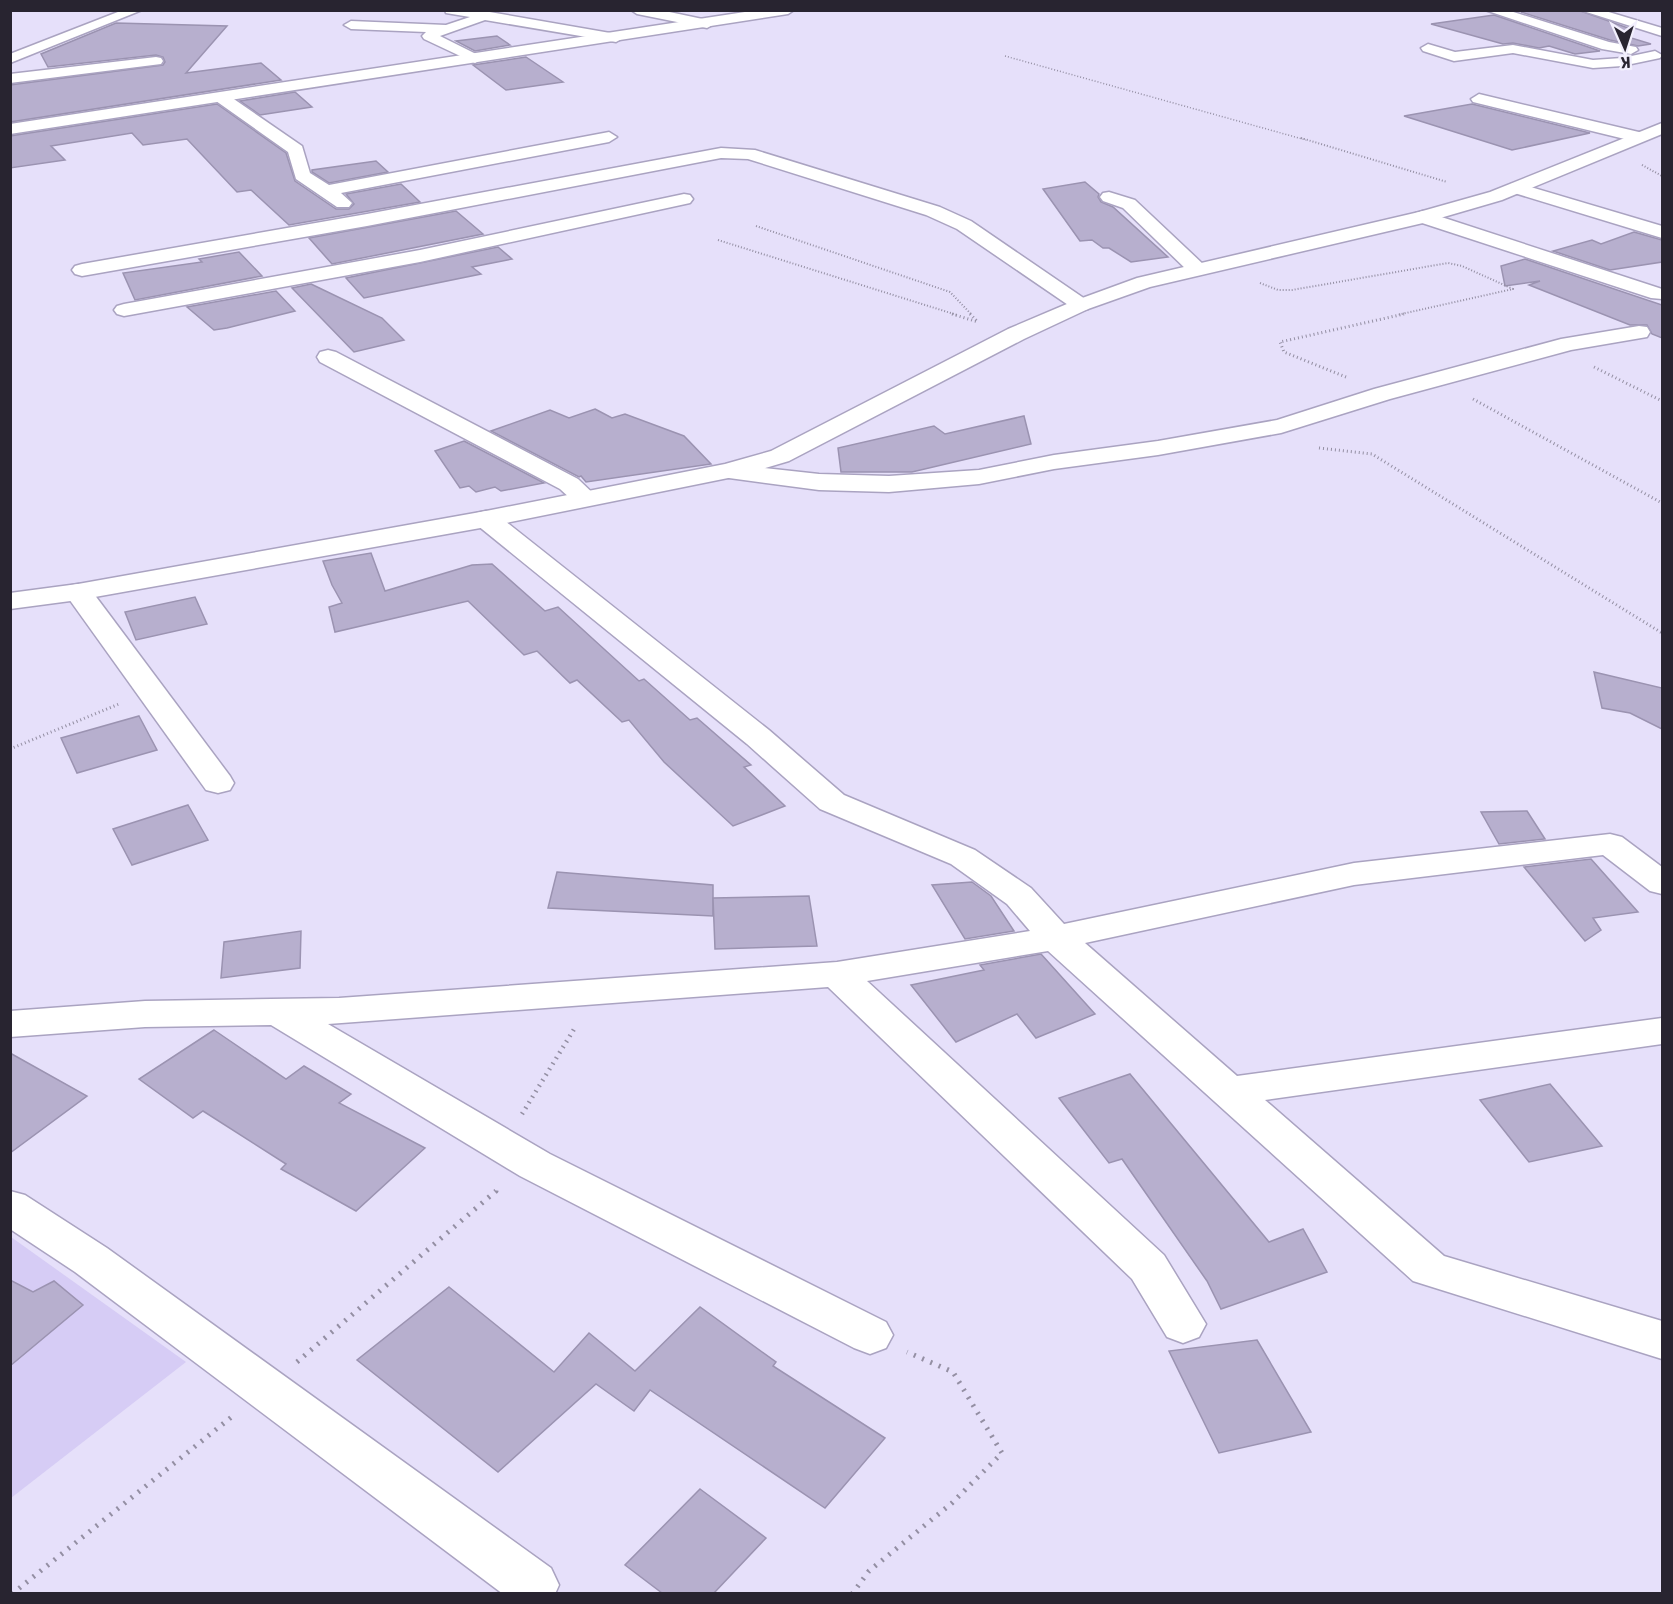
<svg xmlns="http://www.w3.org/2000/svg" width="1673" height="1604" font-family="Signika,sans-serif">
<rect width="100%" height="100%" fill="#e6e0fa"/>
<path fill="#d6ccf5" d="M11,1237L186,1362L11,1498Z"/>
<g fill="#b7afce" stroke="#9b93b1" stroke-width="1.5">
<path d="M1531,10H1578L1628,28V37L1651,44L1638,46L1610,40L1521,12Z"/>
<path d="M1494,15L1600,51L1575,54L1549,46L1539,48L1513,43L1503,44L1431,24Z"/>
<path d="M116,23L227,26L186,73L261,63L281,80L10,122V85L163,65L165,62L163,57L156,55L48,67L41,54Z"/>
<path d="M497,36L510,45L475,51L456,41Z"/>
<path d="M526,57L563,82L506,90L473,65Z"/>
<path d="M295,92L312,107L260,115L240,101Z"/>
<path d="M217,104L286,153L295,181L336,209H349L354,204L346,194L401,184L420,202L289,225L251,190L237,192L187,139L143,145L132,133L51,146L65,160L10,168V136Z"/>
<path d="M1472,104L1590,133L1512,150L1404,116Z"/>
<path d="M376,161L388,172L329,183L312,172V170Z"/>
<path d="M1085,182L1099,194L1098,197L1101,202L1113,207L1168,257L1131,262L1109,248H1103L1092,240L1080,241L1043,189Z"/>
<path d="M456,211L483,234L332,264L309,238Z"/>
<path d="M1634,232L1662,240V262L1610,270L1553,251L1592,240L1601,244Z"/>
<path d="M498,247L512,259L472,267L481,274L364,298L346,278Z"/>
<path d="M239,252L262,276L135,300L123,273L202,262L199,259Z"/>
<path d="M1525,259L1662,305V338L1652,334L1647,325H1630L1529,285L1540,281L1505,286L1501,266Z"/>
<path d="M311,284L382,318L404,340L354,352L292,288Z"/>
<path d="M276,291L295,311L227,328L214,330L187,307Z"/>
<path d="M595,409L612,418L625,414L684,436L711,464L586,482L581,476L579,477L491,431L550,410L569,418Z"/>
<path d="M1024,416L1031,444L912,472H841L838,448L934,426L945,434Z"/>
<path d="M464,441L544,483L501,491L495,487L476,492L469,486L460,488L435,451Z"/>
<path d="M371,553L385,591L472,565L492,564L545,611L558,607L639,681L644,679L690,720L697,718L751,765L744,767L785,806L733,826L664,762L629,720L622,722L577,680L570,683L537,651L524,655L468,601L335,632L329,607L342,603L332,585L323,561Z"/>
<path d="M195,597L207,624L136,640L125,612Z"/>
<path d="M1594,672L1662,688V729L1630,713L1602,708Z"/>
<path d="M139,716L157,750L77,773L61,738Z"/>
<path d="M188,805L208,840L132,865L113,829Z"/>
<path d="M1527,811L1545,839L1499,844L1481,812Z"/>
<path d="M1591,859L1638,912L1593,918L1601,930L1585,941L1524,867Z"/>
<path d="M557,872L713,885V916L548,908Z"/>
<path d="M972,882L991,896L1014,931L965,939L932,885Z"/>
<path d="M809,896L817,946L715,949L713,898Z"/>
<path d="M301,931L300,968L221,978L224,942Z"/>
<path d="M1041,954L1095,1014L1036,1038L1017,1014L956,1042L911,985L984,970L980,965Z"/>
<path d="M214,1030L286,1079L304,1066L351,1094L339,1103L425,1148L356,1211L281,1169L286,1164L203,1111L193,1118L139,1079Z"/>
<path d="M10,1053L87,1096L10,1153Z"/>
<path d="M1130,1074L1269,1242L1303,1229L1327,1272L1221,1309L1207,1281L1122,1159L1109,1163L1059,1098Z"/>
<path d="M1550,1084L1602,1146L1529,1162L1480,1100Z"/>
<path d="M10,1280L33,1292L54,1281L83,1305L10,1366Z"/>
<path d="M449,1287L554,1372L589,1333L635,1371L700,1307L776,1362L773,1366L885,1438L825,1508L650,1390L634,1411L596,1384L498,1472L357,1360Z"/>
<path d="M1257,1340L1311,1432L1219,1453L1169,1351Z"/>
<path d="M700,1489L766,1538L714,1593H662L625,1565Z"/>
</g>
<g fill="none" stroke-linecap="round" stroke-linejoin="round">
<defs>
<g id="street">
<path d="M445,10H478L616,34L623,38L616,42L485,20L440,36L480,56L482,59L475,63L424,39L422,36L426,32L351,29L344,25L351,21L446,25L470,17L446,13Z"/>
<path d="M631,10H660L712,21L714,24L707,28L637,14Z"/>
<path d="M1485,10H1507L1609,42L1636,47L1638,50L1631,54L1602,49Z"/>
<path d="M1580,10H1602L1662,28V36Z"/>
<path d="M1428,44L1455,52L1513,45L1593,60L1622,58L1655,51L1662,55L1660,58L1622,66L1593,68L1513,53L1454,61L1423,51L1421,48Z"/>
<path d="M156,57L161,58L163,61L161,64L10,83V74Z"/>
<path d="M222,93L228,95L302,146L310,173L329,185L609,132L617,137L609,142L341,193L352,203L349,207H337L296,179L288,152L216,101L214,98Z"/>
<path d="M1479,94L1643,133L1645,137L1637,142L1473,102L1471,99Z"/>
<path d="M721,148L755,150L940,207L971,221L1088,301L1091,305L1088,309L1081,311L1074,309L957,229L926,215L748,159L721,158L367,226L82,276L75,274L72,270L75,266L82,264L367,214Z"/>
<path d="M1517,183L1662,226V238L1511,192L1508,188L1511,184Z"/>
<path d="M1109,192L1135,200L1204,265L1207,269L1204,273H1190L1123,208L1103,201L1100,197L1103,193Z"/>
<path d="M684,194L690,195L693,199L690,203L420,262L124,316L117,314L114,310L117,306L124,304L420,250Z"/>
<path d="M1423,211L1662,289V299L1651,298L1416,221L1414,217L1416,213Z"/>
<path d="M1639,326L1647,327L1650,332L1647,337L1571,350L1390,399L1281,433L1158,455L1054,469L979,484L889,492L819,490L729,478L720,476L717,471L720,466L729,464L819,474L889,476L979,470L1054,455L1158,441L1277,420L1374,389L1561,339Z"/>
<path d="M328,350L336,352L578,479L599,499L595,504C579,508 572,500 560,489L320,362L317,357L320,352Z"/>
<path d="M486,511L495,513L769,730L844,795L975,850L1031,888L1064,924L1354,863L1610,834L1622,837L1662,867V894L1650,891L1603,855L1354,885L1085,943L1237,1076L1662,1018V1044L1265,1100L1444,1256L1662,1321V1359L1413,1281L1048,951L867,981L1164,1255L1206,1324L1199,1337L1183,1343L1167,1337L1132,1279L828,987L328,1024L550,1154L886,1322L893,1335L886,1348L870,1354L854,1348L520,1176L271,1025L145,1027L10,1037V1011L145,1001L339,998L837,962L1030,931L1007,904L951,864L820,809L747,744L477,525L473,519L477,513Z"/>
<path d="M78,584L88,586L230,776L234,783L230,790L218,793L206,790L64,592L68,586Z"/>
<path d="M10,1191L25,1195L107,1248L551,1568L559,1585L555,1594H503L75,1272L10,1229Z"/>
</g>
<g id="secondary">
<path d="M123,10H142L10,63V54Z"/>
<path d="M758,10H794L788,14L10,134V124Z"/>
<path d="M1662,123V134L1502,200L1423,223L1150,287L1088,309L1024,339L789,461L738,476L486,527L78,600L10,609V593L78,584L486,511L725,464L771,451L1008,329L1074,301L1137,278L1419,212L1490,192Z"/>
</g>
</defs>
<use href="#street" stroke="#aaa3c1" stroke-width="3"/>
<use href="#secondary" stroke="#aaa3c1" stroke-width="3"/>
<path stroke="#948fa3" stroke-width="1.5" stroke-dasharray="1 2" stroke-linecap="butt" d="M1005,56L1306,140"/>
<g stroke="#948fa3" stroke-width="2" stroke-dasharray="1 2" stroke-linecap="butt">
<path d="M1301,138L1447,182"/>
<path d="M1642,165L1662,176"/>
<path d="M756,226L950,292L972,315"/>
<path d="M718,240L957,315"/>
<path d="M1260,283L1278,290H1292L1448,263L1462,266L1513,289L1397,315"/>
</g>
<g stroke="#948fa3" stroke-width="3" stroke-dasharray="1 3" stroke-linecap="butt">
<path d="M952,314L978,322"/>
<path d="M970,314L977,321"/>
<path d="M1594,367L1662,401"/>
<path d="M1346,377L1284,352L1280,342L1404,314"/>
<path d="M1473,399L1662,503"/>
<path d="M1319,448L1372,454L1662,633"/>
<path d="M10,749L119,704"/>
</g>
<path stroke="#948fa3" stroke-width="4.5" stroke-dasharray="1.5 5" stroke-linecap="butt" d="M522,1114L576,1026"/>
<g stroke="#948fa3" stroke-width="5" stroke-dasharray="2 7" stroke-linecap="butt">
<path d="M297,1362L496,1191L497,1185"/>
<path d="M12,1594L234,1415"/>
<path d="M852,1594L869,1571L952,1503L1002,1453L953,1372L907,1352"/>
</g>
<use href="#street" fill="#fff" fill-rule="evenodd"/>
<use href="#secondary" fill="#fff" fill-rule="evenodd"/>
</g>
<rect width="1673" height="1604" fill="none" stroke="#282430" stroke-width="24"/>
<g transform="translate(1625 48) rotate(177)" stroke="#f2effd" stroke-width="4.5" paint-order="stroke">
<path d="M0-4.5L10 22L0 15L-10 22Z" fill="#282430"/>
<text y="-9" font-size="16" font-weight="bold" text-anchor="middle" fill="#282430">K</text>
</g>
</svg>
